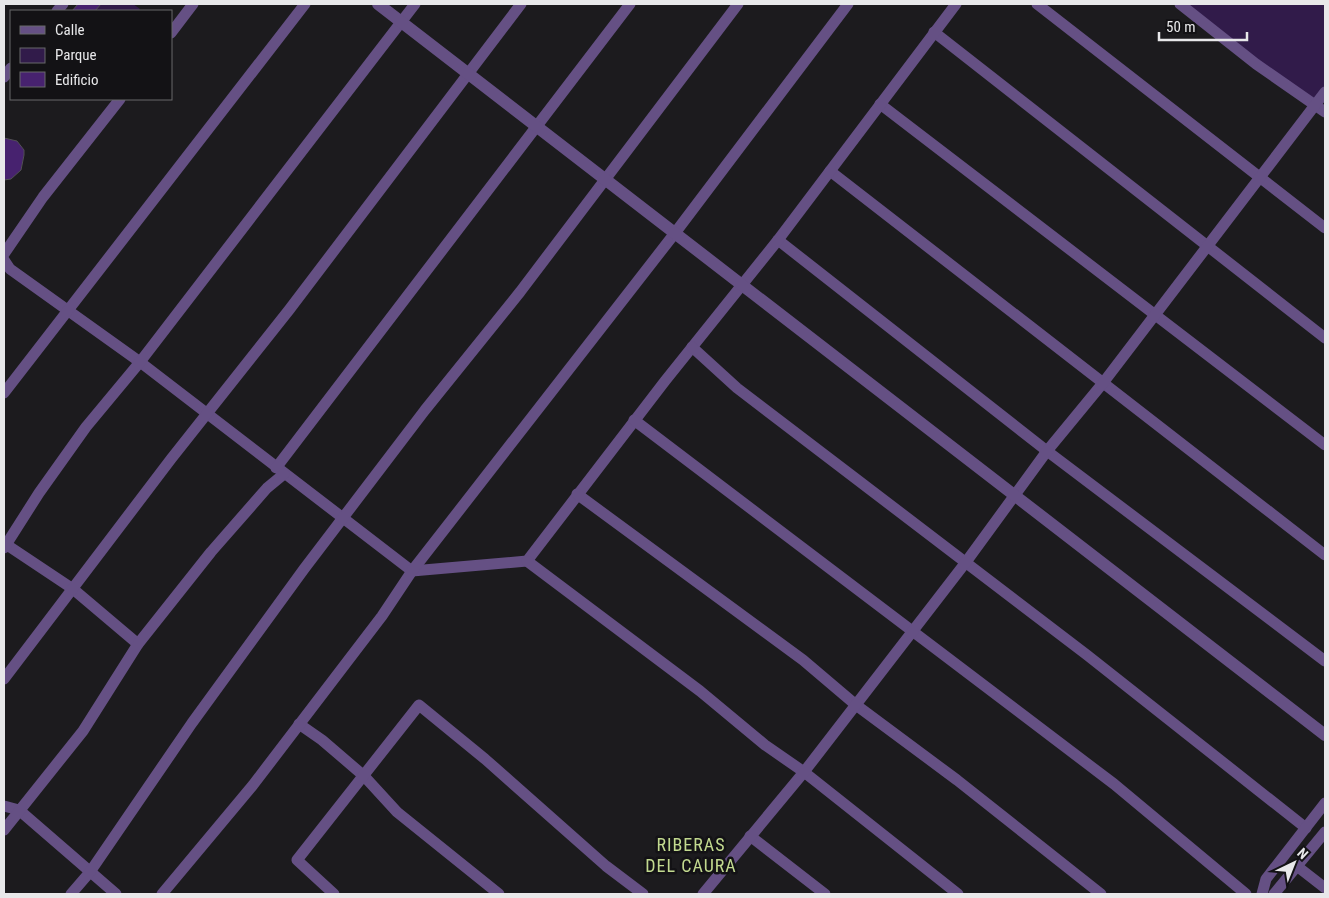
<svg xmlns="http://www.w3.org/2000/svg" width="1329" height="898" font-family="'Roboto Condensed',sans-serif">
<rect width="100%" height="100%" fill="#1c1b1e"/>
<g fill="#311b4a">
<path d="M101,4H133L140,9L138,11H95Z"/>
<path d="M1183,4H1325V92L1316,104Z"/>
</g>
<g fill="#47226f" stroke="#504f53">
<path d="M78,4H101L95,11H72Z"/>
<path d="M4,138L17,141L24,150V155L21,170L11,179L4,180Z"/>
</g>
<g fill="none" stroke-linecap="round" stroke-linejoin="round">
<g stroke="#655084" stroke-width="11">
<path d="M1037,4L1325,228"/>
<path d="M1180,4L1256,64L1325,112"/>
<path d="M57,11L63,4"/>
<path d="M934,32L1325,338"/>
<path d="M171,33L193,4"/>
<path d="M4,77L11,68"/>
<path d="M880,104L1325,445"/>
<path d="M830,171L1325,555"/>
<path d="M778,240L1047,451L1325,661"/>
<path d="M4,254L43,197L120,99"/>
<path d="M4,260L10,269L140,362L412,571L527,561L665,381L778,240L956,4"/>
<path d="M692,347L737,388L1087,655L1306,828"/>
<path d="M4,393L305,4"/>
<path d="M634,420L1114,784L1246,894"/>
<path d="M276,468L630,4"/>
<path d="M577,494L803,660L856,705L957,780L1101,894"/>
<path d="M4,543L73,589L138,644"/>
<path d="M4,548L39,493L86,427L140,362L415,4"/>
<path d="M527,561L700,691L765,745L804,772L958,894"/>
<path d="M4,679L171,459L289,310L521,4"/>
<path d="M299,724L322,740L364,776L397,812L499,894"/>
<path d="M4,806L19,810L116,894"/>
<path d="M4,830L83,731L138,644L211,552L267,488L284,474"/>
<path d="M750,836L825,894"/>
<path d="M1298,867L1325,888"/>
<path d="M71,894L90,872L192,723L304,569L425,410L520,292L738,4"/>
<path d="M162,894L253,785L382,616L412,571L675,233L848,4"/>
<path d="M334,894L297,860L419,705L485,759L606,866L643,894"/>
<path d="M703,894L804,772L966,562L1047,451L1103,383L1325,92"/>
<path d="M1262,894L1266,879L1325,803"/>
<path d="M1274,894L1325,832"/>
</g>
<path stroke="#655084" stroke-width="12" d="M378,4L1325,735"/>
</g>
<g text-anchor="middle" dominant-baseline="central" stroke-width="5" stroke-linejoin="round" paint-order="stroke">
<g font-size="18" letter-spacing="1" fill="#c2d98f" stroke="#131215">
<text x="691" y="844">RIBERAS<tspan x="691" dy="21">DEL CAURA</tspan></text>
</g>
</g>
<rect width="1329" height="898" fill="none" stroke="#e8e8ea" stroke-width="10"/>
<rect x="10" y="10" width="162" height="90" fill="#131215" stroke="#68686a"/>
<rect x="20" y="26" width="25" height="8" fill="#655084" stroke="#68686a"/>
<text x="55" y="35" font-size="15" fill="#e8e8ea">Calle</text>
<rect x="20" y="48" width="25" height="15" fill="#311b4a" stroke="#68686a"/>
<text x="55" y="60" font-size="15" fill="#e8e8ea">Parque</text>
<rect x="20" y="72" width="25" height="15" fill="#47226f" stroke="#68686a"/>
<text x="55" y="85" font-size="15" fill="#e8e8ea">Edificio</text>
<g transform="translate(1294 863) rotate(43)" stroke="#131215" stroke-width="4" paint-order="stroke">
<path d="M0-4L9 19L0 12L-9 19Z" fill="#e8e8ea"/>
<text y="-8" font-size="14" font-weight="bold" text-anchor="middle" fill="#e8e8ea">N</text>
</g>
<path d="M1159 32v8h88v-8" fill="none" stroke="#e8e8ea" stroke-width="2.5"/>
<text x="1166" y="32" font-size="15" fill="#e8e8ea" stroke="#131215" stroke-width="4" paint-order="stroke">50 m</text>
</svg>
